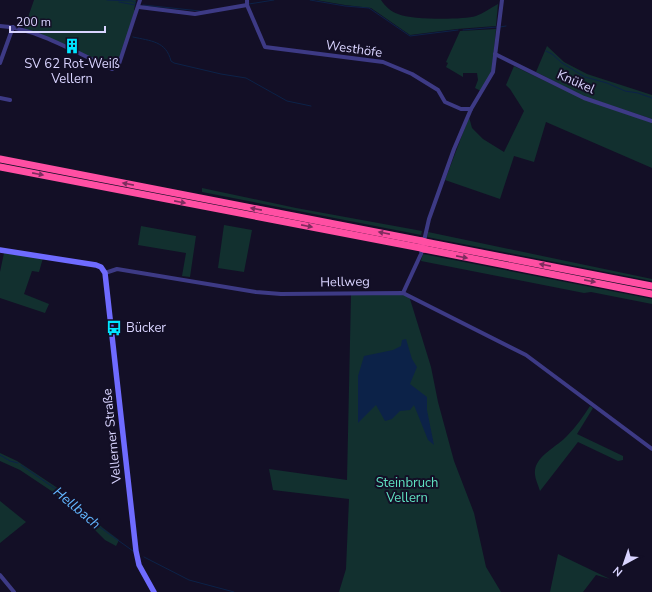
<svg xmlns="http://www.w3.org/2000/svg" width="652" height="592" font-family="'Nunito Sans',sans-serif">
<rect width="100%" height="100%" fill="#130f26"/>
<g fill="#12302f">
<path d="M34,0H136L134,10H135L119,63L112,68L24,29Z"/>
<path d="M316,0H381C385,6 391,12 398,14C412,20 462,20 476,16C484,13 490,8 498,4L496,26L457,29L410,35L371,8L345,5Z"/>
<path d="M496,29L492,71L481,91L475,88L478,80L477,73H463V77L446,67L448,63L446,62L460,31Z"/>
<path d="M547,46L564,62L587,74L652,95V119L585,97L536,72Z"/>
<path d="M514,66L560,88L652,123V168L546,122L534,162L514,156L500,199L445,180L469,117L472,128L483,139L504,152L524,111L510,89L506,85Z"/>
<path d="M202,188L296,208L422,231L421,235L202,192Z"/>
<path d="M224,225L252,230L244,272L218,268Z"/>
<path d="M141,226L196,236L190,277L182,276L186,253L138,245Z"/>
<path d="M428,232L652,279V281L427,237Z"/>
<path d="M4,253L43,258L39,272L32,271L24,294L49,304L45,313L0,298V272Z"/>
<path d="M423,254L652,299V304L591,292L584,293L421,261Z"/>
<path d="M403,293L410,299L431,367L438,402L454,461L474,513L486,567L501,592H339L346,569L349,499L273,490L269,469L347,480L351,295Z"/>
<path d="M590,406L593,408L577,434L623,456V460L618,461L578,442L540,491C538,484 534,477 535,470C537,455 558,446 567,436C576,427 583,417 590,406Z"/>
<path d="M0,453L17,461L59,489L103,528L119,540L116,546L105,540L85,520L53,492L20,470L0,461Z"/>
<path d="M0,501L26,522L0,543Z"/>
<path d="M558,554L610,579L596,575L583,592H550Z"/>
</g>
<path fill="#0c2248" d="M406,339L412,359L417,367L410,384L427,397V410L434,445L428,440L414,405L410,410L400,411L392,419L385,421L376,405L358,423V376L364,356L393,350L401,346L402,340Z"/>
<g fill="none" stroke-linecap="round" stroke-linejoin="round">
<g stroke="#0c2248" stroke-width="1">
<path d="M107,0L132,1L136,3"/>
<path d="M310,0L345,6L369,8L410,36L458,30"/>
<path d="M119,2L135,5"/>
<path d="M249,4L274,0"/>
<path d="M143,5L200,11"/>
<path d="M500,27L506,26"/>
<path d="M463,30L497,27"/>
<path d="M133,37C151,41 166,41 171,61L174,63L221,74L246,78L287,101L311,106"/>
<path d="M546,51L552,54L562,63L585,77L607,83L625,91L638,93L652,98"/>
<path d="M0,455L10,461L18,463"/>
<path d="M21,465L60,492L101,528L133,551"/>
<path d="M144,557L189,580L234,592"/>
</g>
<g stroke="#3d3a85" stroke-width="4">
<path d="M247,0V5L265,47L383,62L412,74L438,90L445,102L461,109H471"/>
<path d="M139,7L195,14L247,5"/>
<path d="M0,26C36,28 79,54 112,69L119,64L140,0"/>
<path d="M495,54L584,98L652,121"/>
<path d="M0,63L13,27"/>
<path d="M0,98L10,100"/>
<path d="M105,273L117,269L256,292L281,294L403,293L526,355L652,449"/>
<path d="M403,293L421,254L429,219L454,149L471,109L493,72L502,0"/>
<path d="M0,575L14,592"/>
</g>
<path stroke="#6f6bff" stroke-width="5.5" d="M0,250L96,265L101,267L105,273L136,551L139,565L154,592"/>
<g stroke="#ff4fa3" stroke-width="7">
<path d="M0,159L422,241"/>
<path d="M0,167L421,248"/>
<path d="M425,242L652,286"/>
<path d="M424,249L652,294"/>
</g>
<g stroke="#ff4fa3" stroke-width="7">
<path d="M422,241L425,242"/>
<path d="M421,248L424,249"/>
</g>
</g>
<defs><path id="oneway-solid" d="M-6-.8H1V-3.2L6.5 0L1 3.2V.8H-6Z"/></defs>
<g fill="#7d2c5e">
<use href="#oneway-solid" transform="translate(38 174) rotate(11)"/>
<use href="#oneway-solid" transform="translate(128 184) rotate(-169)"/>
<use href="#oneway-solid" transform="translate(180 202) rotate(11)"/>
<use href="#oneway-solid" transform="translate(256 209) rotate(-169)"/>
<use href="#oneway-solid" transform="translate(307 226) rotate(11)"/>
<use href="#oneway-solid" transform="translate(384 233) rotate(-169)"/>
<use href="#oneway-solid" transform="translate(462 257) rotate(11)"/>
<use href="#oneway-solid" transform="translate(545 265) rotate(-169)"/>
<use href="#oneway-solid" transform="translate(590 281) rotate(11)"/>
</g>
<defs>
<symbol id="building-bare" viewBox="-9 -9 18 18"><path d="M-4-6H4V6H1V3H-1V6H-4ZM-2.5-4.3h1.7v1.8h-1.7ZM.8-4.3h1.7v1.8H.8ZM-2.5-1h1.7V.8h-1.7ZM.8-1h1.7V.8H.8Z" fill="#00e5ff" stroke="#130f26" stroke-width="2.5" paint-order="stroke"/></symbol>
<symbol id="bus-bare" viewBox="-9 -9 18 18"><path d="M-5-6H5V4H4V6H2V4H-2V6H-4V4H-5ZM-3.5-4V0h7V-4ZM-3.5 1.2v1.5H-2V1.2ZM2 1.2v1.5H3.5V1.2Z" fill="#00e5ff" stroke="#130f26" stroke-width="2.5" paint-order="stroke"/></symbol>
</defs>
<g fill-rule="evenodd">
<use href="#building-bare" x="61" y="35" width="22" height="22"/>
<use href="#bus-bare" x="103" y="317" width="22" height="22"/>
</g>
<g text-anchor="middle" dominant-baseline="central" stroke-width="4" stroke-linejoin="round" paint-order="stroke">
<g font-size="13" fill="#d9d4ff" stroke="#130f26">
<text transform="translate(354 49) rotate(8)">Westhöfe</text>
<text transform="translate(576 82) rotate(24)">Knükel</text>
<text transform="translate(345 282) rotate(-1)">Hellweg</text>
<text transform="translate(112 436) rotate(-96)">Vellerner Straße</text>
</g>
<g font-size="13" fill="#d9d4ff" stroke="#130f26">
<text x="72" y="64">SV 62 Rot-Weiß<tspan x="72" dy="15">Vellern</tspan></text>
<text x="126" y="328" text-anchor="start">Bücker</text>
</g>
<g font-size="13" fill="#5fe0c0" stroke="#130f26">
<text x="407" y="483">Steinbruch<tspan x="407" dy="15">Vellern</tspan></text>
</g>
<g font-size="14" font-style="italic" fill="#62b6ff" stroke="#130f26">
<text transform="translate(77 508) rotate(40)">Hellbach</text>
</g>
</g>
<g transform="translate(624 564) rotate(220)" stroke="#130f26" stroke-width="3" paint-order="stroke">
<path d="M0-3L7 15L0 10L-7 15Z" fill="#d9d4ff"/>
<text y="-6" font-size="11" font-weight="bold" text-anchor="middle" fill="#d9d4ff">N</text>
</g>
<path d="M10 26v6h95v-6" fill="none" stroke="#d9d4ff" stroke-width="2"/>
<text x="16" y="26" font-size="12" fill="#d9d4ff" stroke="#130f26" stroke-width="3" paint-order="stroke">200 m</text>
</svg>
